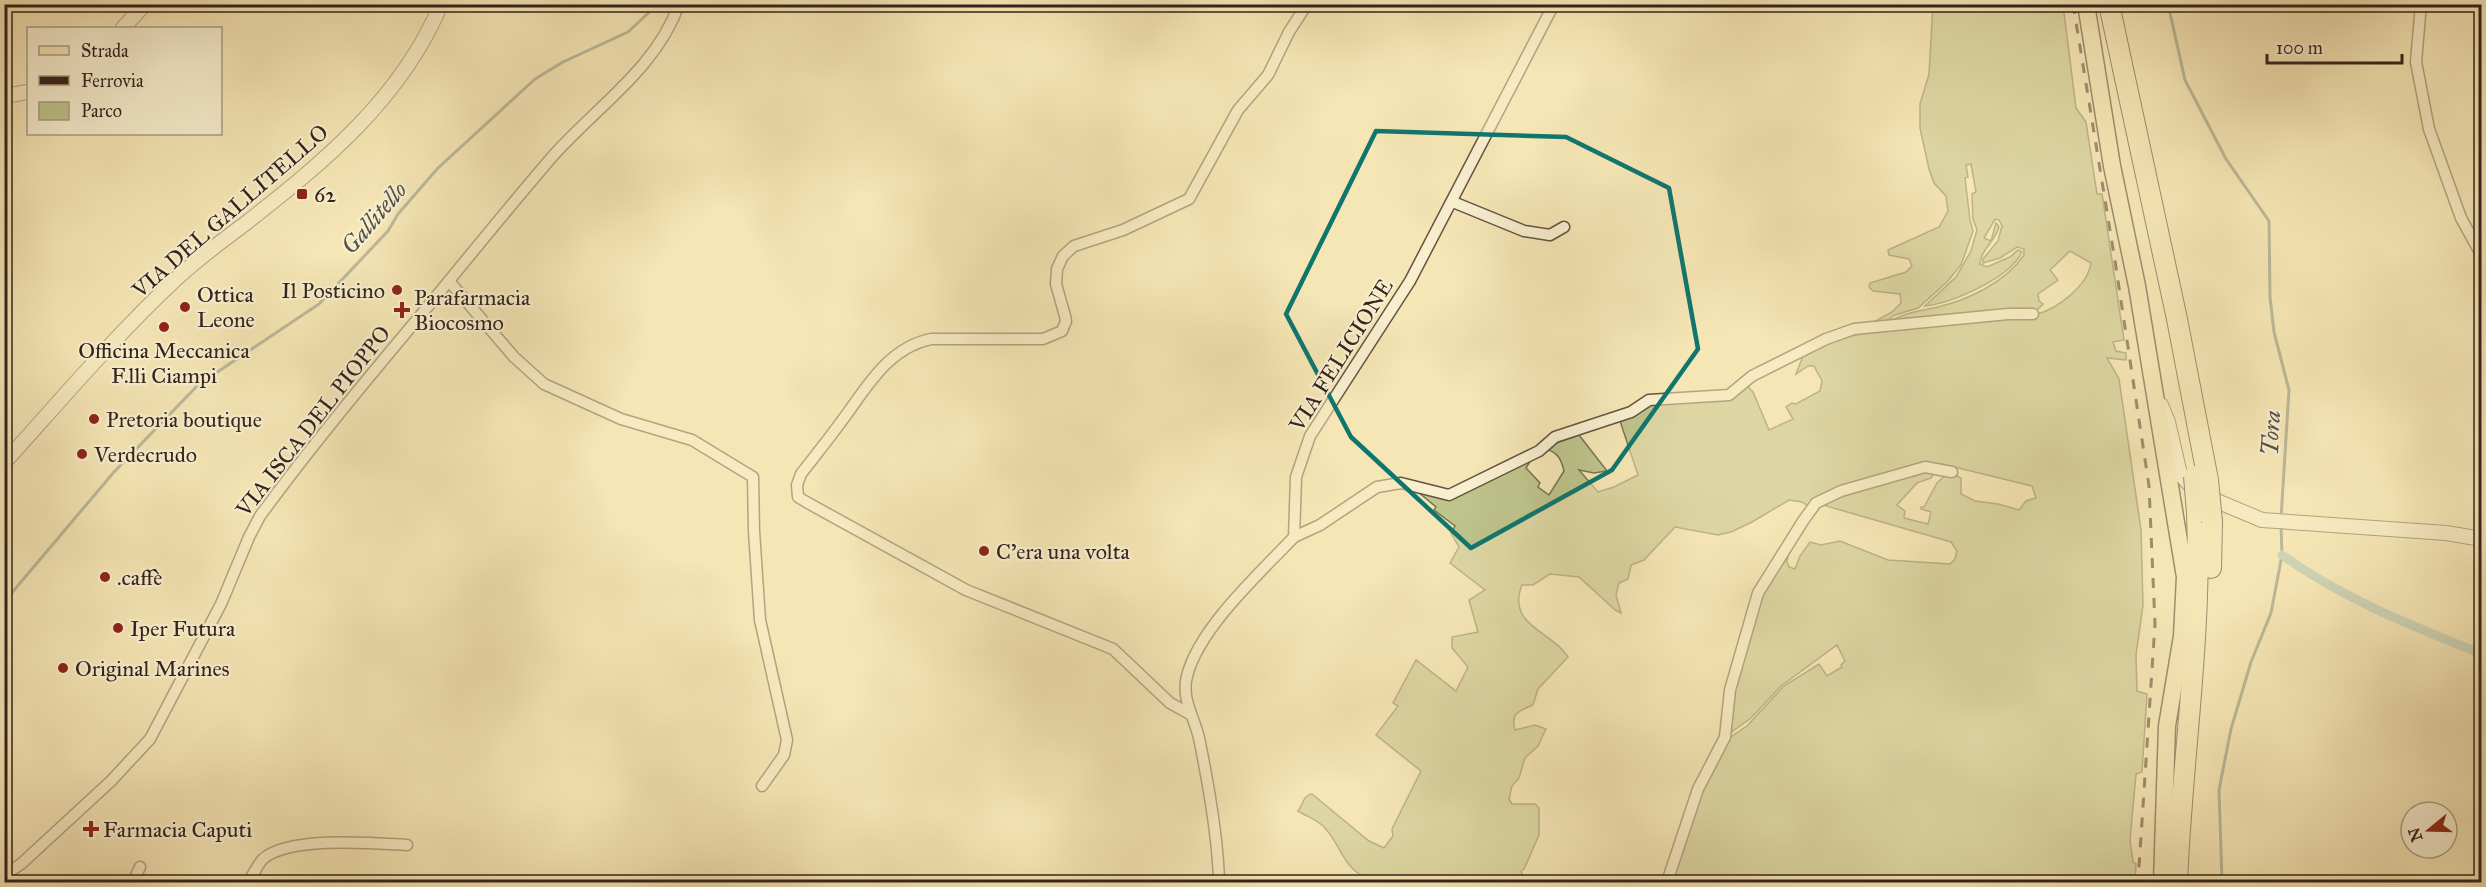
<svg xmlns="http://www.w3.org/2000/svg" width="2486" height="887" font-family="'IM FELL Great Primer',serif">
<rect width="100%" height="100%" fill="#f5e6b5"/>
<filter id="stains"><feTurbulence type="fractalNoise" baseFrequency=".00333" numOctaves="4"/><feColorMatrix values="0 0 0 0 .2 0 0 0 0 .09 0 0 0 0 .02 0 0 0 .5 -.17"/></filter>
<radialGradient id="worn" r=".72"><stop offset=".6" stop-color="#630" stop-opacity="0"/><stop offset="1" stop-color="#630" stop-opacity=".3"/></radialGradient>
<path fill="#bec48c" stroke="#797354" stroke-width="1.5" d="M1933,5H2063L2076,108L2086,122L2097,194H2102L2124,340L2113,342L2116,351L2126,353V360L2107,358L2119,379L2141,530L2143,605L2136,655L2137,691L2147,694L2142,772L2136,774L2130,840L2133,862L2136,864L2135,882H1669L1697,796L1722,743L1747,726L1784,686L1819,664L1827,676L1842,667L1841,665L1845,661L1837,645L1781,686L1751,718L1730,733L1724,730L1733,673L1752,624L1760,596L1777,566L1783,564L1788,556L1787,562L1789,567L1795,569L1800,556L1810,542L1821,545L1840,541L1888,560L1950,564L1955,559L1957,551L1951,542L1823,505L1821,500C1853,484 1901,468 1938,467L1931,478L1917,483L1897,505L1905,511L1904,518L1928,524L1931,512L1921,509V507H1924L1937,483L1949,472L1961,478V494L1975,501L1998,504L2019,510L2026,501L2036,498L2032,486L1942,464L1931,463L1856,481L1819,497L1808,506L1802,502L1789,500L1752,522L1731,532L1718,535L1675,527L1644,560L1631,565L1628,579L1619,583L1616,595L1621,613L1615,610L1579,577L1550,574L1533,585H1522C1506,626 1552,631 1568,657L1538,689L1533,705C1520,711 1510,712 1515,730L1535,725L1546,729L1538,746L1525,758L1519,778L1512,786L1509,799L1512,804H1535L1539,808V835L1524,869L1521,871L1525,882H1377C1341,872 1344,847 1323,826C1316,819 1306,816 1298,811C1303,805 1303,795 1312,794L1369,841L1384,848L1393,836L1392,829L1421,771L1376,735L1398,706L1393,703L1416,660L1456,691L1468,667L1452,648V637L1478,632L1469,600L1485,590L1450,563L1459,547L1451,533L1455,526L1434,510L1436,507L1418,492L1444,494L1455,492L1517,463L1536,452L1526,468L1540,483L1538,487L1549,495L1564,471C1561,457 1556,451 1542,448L1579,435L1607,471L1594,473L1579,470L1598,492L1614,487L1638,475L1619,418C1631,412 1645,403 1658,400C1695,392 1710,409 1746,385L1753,392L1769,430L1793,419L1786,407L1792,403L1796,404L1820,391L1822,381L1814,366H1808L1796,374L1804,353C1870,322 1935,326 2005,316C2015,315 2027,316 2037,314C2058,309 2088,285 2091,263L2070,251L2050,270L2058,280L2038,294L2039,301L2043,304L2037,310L1963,317L1922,319L1886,325C1899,313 1921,311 1938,307C1968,300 2006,282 2024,255V249L2017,247L2000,258L1983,263V259L1998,241L2002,226L1999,220L1995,219L1984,238L1991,241L1996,223L1999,227C1996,240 1980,251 1980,264L1987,267L2010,257L2018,250L2022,252C2010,278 1952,303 1925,306L1956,277L1971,251L1977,230L1973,219L1972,194L1976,192L1971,164L1966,165L1968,177L1965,178L1970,220L1973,231L1961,265L1947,282L1918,308L1895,315L1881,325L1867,326L1892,312L1901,303L1900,294L1873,291L1869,287L1870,283L1906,272L1912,266L1909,259L1889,255L1888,250L1939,227L1948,211L1946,196L1934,183L1929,169L1920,128V104L1929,74Z"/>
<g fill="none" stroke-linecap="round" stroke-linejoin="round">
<g stroke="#738076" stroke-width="3">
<path d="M2168,4L2185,80L2226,159L2269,221L2270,297L2274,332L2289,390L2281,518"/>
<path d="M4,602L114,472L198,385L319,304L388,231L398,214L438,168L535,79L563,62L628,32L658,4"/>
<path d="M2222,882L2219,790L2231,729L2251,662L2271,613L2282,555L2281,525"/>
</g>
<path stroke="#9dbeb3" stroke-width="9" d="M2282,555C2343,599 2412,626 2482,654"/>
<defs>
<g id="minor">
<path d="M2421,4L2416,62L2429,129L2461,218L2482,256"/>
<path d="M1453,202L1524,231L1550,235L1564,227"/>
<path d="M449,281L514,357L544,384L621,419L692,440L753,477L754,531L760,620L787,740L784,755L762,786"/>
<path d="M1294,537L1320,525L1377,487L1401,483L1449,495L1539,451L1555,437L1631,412L1649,400L1729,395L1752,376L1826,339L1854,329L2008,314H2033"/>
<path d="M1190,714L1170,703L1113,649L966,590L808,503L798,497L797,485L801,474C814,457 828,440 841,422C866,389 887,348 931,339H1043L1062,331L1066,321L1065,316L1056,284L1057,269L1063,256L1074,246L1123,230L1189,199L1238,110L1268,75L1289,32L1307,4"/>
<path d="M4,875L21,864L111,781L150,739L221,604L249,537L260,516C312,445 368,378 425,310C467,259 509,207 552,157C595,108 657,68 679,4"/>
<path d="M133,882L140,867"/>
<path d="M248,882C253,876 257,865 263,859C289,836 373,843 407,845"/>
<path d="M1219,882C1218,838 1208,782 1199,738C1194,716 1181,699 1187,676C1199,628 1260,573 1294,537L1296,477L1310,436L1410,281L1554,4"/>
<path d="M1667,882L1698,789L1725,737L1730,690L1758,593L1803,521L1816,503L1841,491L1925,467L1952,472"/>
</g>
<g id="tertiary">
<path d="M123,28L145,4"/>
<path d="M4,96L28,92"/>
<path d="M2161,405L2168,422L2180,474L2190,485L2219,502L2262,520L2446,533L2482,539"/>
<path d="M4,463C60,401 114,337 175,280C197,259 222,241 246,223C324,162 402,98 441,4"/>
</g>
<path id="primary" d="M2086,4L2112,166L2137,286L2185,577L2182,636L2167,726L2162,882"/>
<g id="motorway">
<path d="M2109,4L2177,319L2208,480"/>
<path d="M2211,568L2212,522"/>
<path d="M2177,882C2182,759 2202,636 2197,513"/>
</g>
</defs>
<use href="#minor" stroke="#645342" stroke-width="13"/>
<use href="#tertiary" stroke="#645342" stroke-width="16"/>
<use href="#primary" stroke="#34221b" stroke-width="19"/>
<use href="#motorway" stroke="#34221b" stroke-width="22"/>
<use href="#minor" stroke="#f8efcf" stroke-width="10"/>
<use href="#tertiary" stroke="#f8efcf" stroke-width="14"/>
<use href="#primary" stroke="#f5e6b5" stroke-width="16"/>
<use href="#motorway" stroke="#f5e6b5" stroke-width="20"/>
<path stroke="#34221b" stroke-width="3" stroke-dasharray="10 10" stroke-linecap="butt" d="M2073,4L2115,261L2149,486L2155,624L2138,882"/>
<defs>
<g id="motorway-bridge">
<path d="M2194,476L2197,513"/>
<path d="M2208,480L2212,522"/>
</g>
</defs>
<use href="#motorway-bridge" stroke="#34221b" stroke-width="22" stroke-linecap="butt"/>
<use href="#motorway-bridge" stroke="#f5e6b5" stroke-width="20"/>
</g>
<path d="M0 0H2486V887H0ZM1376,131L1566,137L1669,188L1698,349L1612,470L1471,548L1351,437L1286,314Z" fill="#f5e6b5" fill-opacity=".55" fill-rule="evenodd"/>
<path fill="none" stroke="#0f766e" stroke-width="4.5" stroke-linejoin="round" d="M1376,131L1566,137L1669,188L1698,349L1612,470L1471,548L1351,437L1286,314Z"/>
<g fill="#8f2418" stroke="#f8efcf" stroke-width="2">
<rect x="296" y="188" width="12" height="12" rx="3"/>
<circle cx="397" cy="290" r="6"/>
<circle cx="185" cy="307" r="6"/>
<path d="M399 301h6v6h6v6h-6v6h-6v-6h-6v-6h6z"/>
<circle cx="164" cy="327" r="6"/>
<circle cx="94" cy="419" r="6"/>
<circle cx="82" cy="454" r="6"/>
<circle cx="984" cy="551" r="6"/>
<circle cx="105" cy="577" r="6"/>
<circle cx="118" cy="628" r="6"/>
<circle cx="63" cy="668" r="6"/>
<path d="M88 820h6v6h6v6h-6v6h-6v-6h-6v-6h6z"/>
</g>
<g text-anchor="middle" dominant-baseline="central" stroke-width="4.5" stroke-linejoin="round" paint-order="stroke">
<g font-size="22" fill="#34221b" stroke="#f8efcf" text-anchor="start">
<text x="314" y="194">62</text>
<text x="385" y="290" text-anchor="end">Il Posticino</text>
<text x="197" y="294">Ottica<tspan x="197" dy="25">Leone</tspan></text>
<text x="414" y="297">Parafarmacia<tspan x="414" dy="25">Biocosmo</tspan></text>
<text x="164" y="350" text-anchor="middle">Officina Meccanica<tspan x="164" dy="25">F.lli Ciampi</tspan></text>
<text x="106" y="419">Pretoria boutique</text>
<text x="94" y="454">Verdecrudo</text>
<text x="996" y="551">C'era una volta</text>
<text x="117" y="577">.caffè</text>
<text x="130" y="628">Iper Futura</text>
<text x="75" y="668">Original Marines</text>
<text x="103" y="829">Farmacia Caputi</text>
</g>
<g font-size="22" fill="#34221b" stroke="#f8efcf">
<text transform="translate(230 211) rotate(-41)">VIA DEL GALLITELLO</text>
<text transform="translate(1341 355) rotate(-58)">VIA FELICIONE</text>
<text transform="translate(313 421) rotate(-52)">VIA ISCA DEL PIOPPO</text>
</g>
<g font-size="24" font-style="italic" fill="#545149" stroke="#f8efcf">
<text transform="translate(374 218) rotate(-49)">Gallitello</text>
<text transform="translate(2271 433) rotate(-87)">Tora</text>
</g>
</g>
<rect width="2486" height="887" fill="none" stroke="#f5e6b5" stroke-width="24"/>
<rect x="6" y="6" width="2474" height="875" fill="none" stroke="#34221b" stroke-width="3"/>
<rect x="12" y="12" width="2462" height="863" fill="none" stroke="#34221b" stroke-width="1.5"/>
<rect x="27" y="27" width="195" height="108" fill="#f8efcf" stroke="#aa9d87" stroke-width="1.5"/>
<rect x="39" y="46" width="30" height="9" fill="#f5e6b5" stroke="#aa9d87" stroke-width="1.5"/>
<text x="81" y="57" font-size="18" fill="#34221b">Strada</text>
<rect x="39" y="76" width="30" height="9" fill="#34221b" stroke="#aa9d87" stroke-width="1.5"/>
<text x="81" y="87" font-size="18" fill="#34221b">Ferrovia</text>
<rect x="39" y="102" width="30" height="18" fill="#bec48c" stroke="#aa9d87" stroke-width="1.5"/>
<text x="81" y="117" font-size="18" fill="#34221b">Parco</text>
<g transform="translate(2429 830) rotate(251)"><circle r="28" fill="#f8efcf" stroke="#aa9d87" stroke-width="1.5"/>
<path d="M0-4.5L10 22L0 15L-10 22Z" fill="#8f2418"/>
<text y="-9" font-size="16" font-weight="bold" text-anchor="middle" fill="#34221b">N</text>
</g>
<path d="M2267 54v9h135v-9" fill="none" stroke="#34221b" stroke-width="3"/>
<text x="2276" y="54" font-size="18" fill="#34221b" stroke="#f8efcf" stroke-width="4.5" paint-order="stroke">100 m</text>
<rect width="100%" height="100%" filter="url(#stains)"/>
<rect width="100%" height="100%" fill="url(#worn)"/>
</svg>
